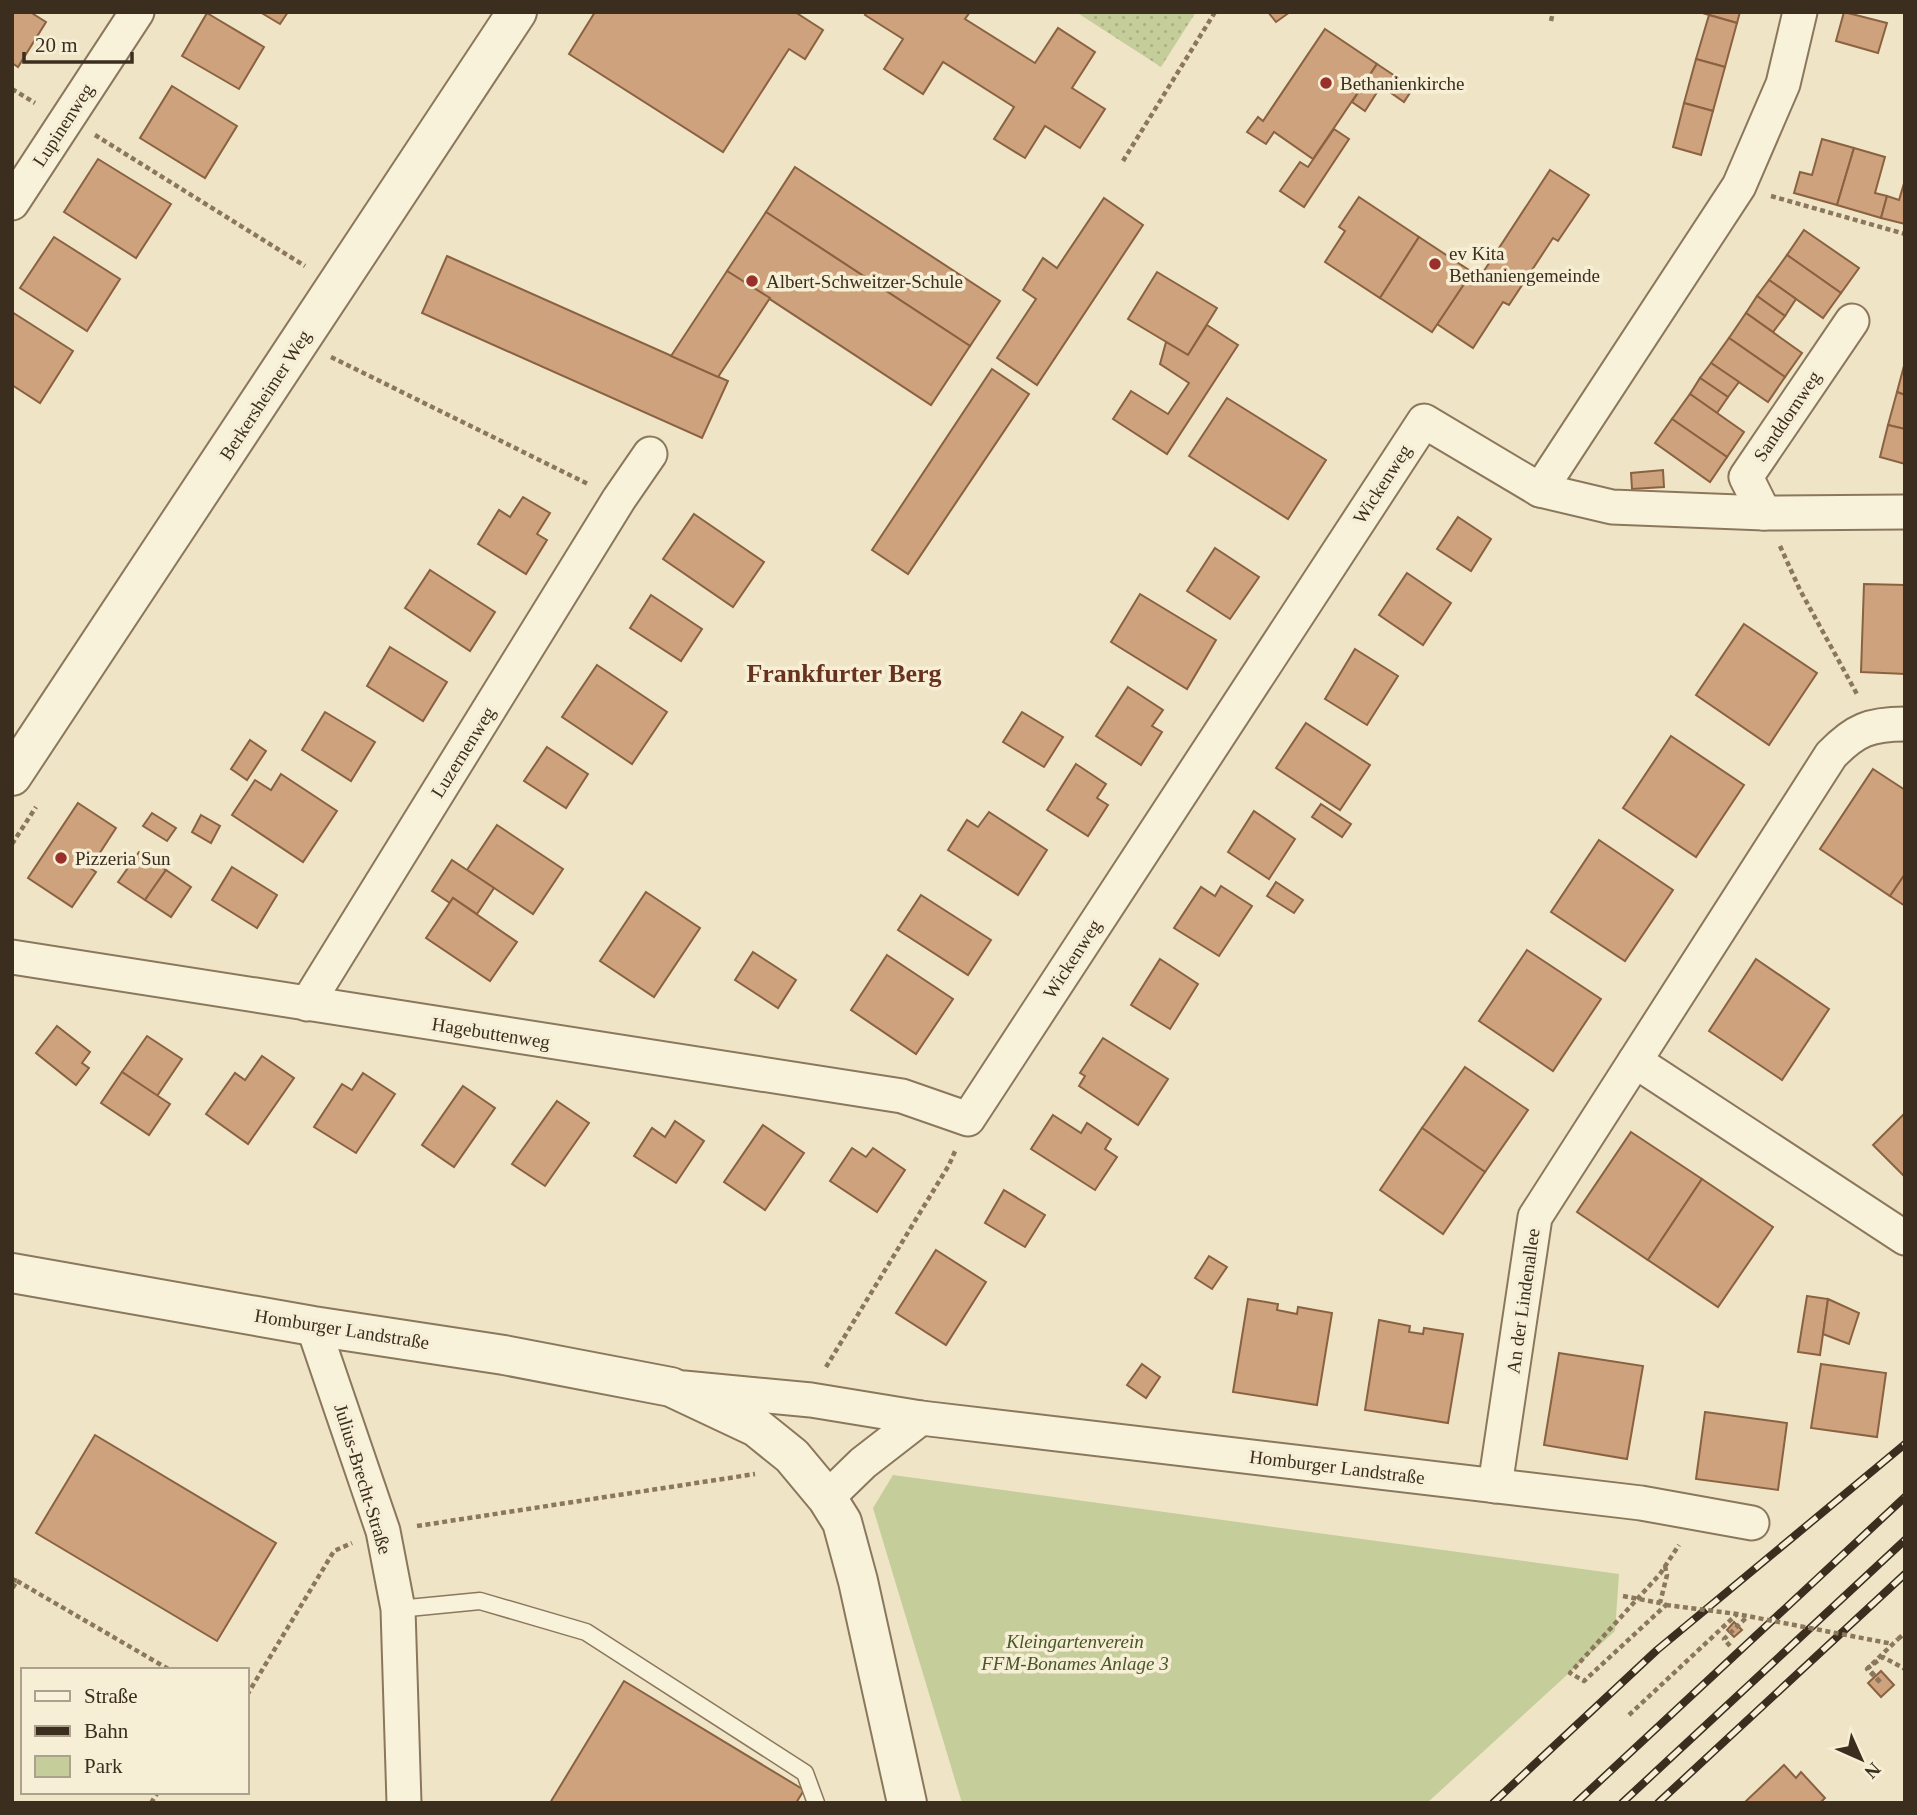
<svg xmlns="http://www.w3.org/2000/svg" width="1917" height="1815" font-family="Georgia,serif">
<defs>
<pattern id="park-dots" width="8" height="8" patternUnits="userSpaceOnUse" patternTransform="scale(1.75)"><rect width="8" height="8" fill="#c5cd9a"/><path d="M2 2h.1M6 6h.1" fill="none" stroke="#aab084" stroke-width="1.8" stroke-linecap="round"/></pattern>
</defs>
<rect width="100%" height="100%" fill="#efe5c6"/>
<path fill="#c5cd9a" d="M893,1475L1619,1574L1615,1631L1427,1803H962L873,1508Z"/>
<path fill="url(#park-dots)" d="M1076,12H1196L1161,67Z"/>
<g fill="#cda27c" stroke="#8a6241" stroke-width="2">
<path d="M12,12H30L46,22L18,67L12,63Z"/>
<path d="M260,12H288L280,24Z"/>
<path d="M595,12H795L823,30L805,59L789,49L723,152L569,54Z"/>
<path d="M867,12H970L965,19L1035,63L1058,28L1095,52L1072,88L1105,109L1080,148L1045,126L1025,158L994,139L1014,107L943,62L923,94L884,69L903,39L865,15Z"/>
<path d="M1268,12H1290L1276,22Z"/>
<path d="M1699,12H1740L1737,23Z"/>
<path d="M1844,12L1887,23L1878,53L1836,41Z"/>
<path d="M207,13L264,47L239,89L182,56Z"/>
<path d="M1709,15L1737,23L1725,67L1696,59Z"/>
<path d="M1325,29L1377,64L1313,159L1274,132L1266,144L1247,132L1258,117L1263,121Z"/>
<path d="M1696,59L1725,67L1713,111L1684,103Z"/>
<path d="M1377,64L1413,88L1404,102L1381,86L1365,111L1352,102Z"/>
<path d="M172,86L237,126L205,178L140,138Z"/>
<path d="M1684,103L1713,111L1701,155L1673,147Z"/>
<path d="M1334,129L1349,139L1304,207L1280,191L1300,162L1308,167Z"/>
<path d="M1822,139L1854,148L1837,205L1794,193L1800,172L1812,175Z"/>
<path d="M1854,148L1885,157L1875,193L1887,196L1881,218L1837,205Z"/>
<path d="M98,159L171,204L136,258L64,212Z"/>
<path d="M795,167L1000,301L970,346L766,212Z"/>
<path d="M1550,170L1589,195L1558,241L1553,238L1509,305L1503,302L1473,348L1437,324L1472,272L1480,277Z"/>
<path d="M1905,180V224L1881,218L1887,196L1899,200Z"/>
<path d="M1359,197L1419,237L1380,298L1325,262L1345,231L1339,227Z"/>
<path d="M1104,198L1143,225L1037,385L997,358L1036,299L1023,290L1043,258L1057,268Z"/>
<path d="M766,212L970,346L931,405L727,271Z"/>
<path d="M1804,230L1859,268L1841,293L1787,255Z"/>
<path d="M54,237L120,279L87,331L20,288Z"/>
<path d="M1419,237L1472,272L1432,332L1380,298Z"/>
<path d="M1787,255L1841,293L1823,318L1769,280Z"/>
<path d="M447,256L728,381L702,438L422,313Z"/>
<path d="M727,271L770,298L718,377L671,356Z"/>
<path d="M1157,272L1217,308L1188,355L1128,319Z"/>
<path d="M1769,280L1796,299L1785,316L1757,296Z"/>
<path d="M1757,296L1785,316L1773,332L1746,313Z"/>
<path d="M12,312L73,351L40,403L12,385Z"/>
<path d="M1746,313L1802,353L1785,377L1729,338Z"/>
<path d="M1207,325L1238,345L1167,454L1113,419L1131,391L1168,414L1189,383L1160,364L1166,342L1188,355Z"/>
<path d="M1729,338L1785,377L1768,402L1711,363Z"/>
<path d="M1905,362V395L1897,392Z"/>
<path d="M1711,363L1739,382L1728,397L1700,378Z"/>
<path d="M992,369L1029,394L908,574L872,550Z"/>
<path d="M1700,378L1728,397L1717,413L1690,394Z"/>
<path d="M1897,392L1905,395V429L1888,425Z"/>
<path d="M1690,394L1744,432L1727,457L1672,419Z"/>
<path d="M1227,398L1326,460L1288,519L1189,456Z"/>
<path d="M1672,419L1727,457L1710,482L1655,443Z"/>
<path d="M1888,425L1905,429V464L1880,457Z"/>
<path d="M1663,470L1664,487L1632,489L1631,473Z"/>
<path d="M523,497L550,513L537,534L547,540L526,574L478,544L499,510L510,517Z"/>
<path d="M694,514L764,562L733,607L663,559Z"/>
<path d="M1458,517L1491,539L1471,571L1437,549Z"/>
<path d="M1215,548L1259,577L1230,619L1187,591Z"/>
<path d="M430,570L495,612L470,651L405,608Z"/>
<path d="M1407,573L1451,603L1423,645L1379,615Z"/>
<path d="M1864,584L1905,585V674L1861,672Z"/>
<path d="M1140,594L1216,640L1187,689L1111,642Z"/>
<path d="M651,595L702,629L681,661L630,628Z"/>
<path d="M1744,624L1817,673L1769,745L1696,695Z"/>
<path d="M390,647L447,682L423,721L367,686Z"/>
<path d="M1355,649L1398,676L1367,725L1325,699Z"/>
<path d="M597,665L667,712L632,764L562,717Z"/>
<path d="M1128,687L1163,710L1152,726L1162,732L1141,765L1096,736Z"/>
<path d="M325,712L375,742L351,781L302,750Z"/>
<path d="M1022,712L1063,737L1044,767L1003,742Z"/>
<path d="M1306,723L1370,765L1340,810L1276,768Z"/>
<path d="M1671,736L1744,785L1696,857L1623,808Z"/>
<path d="M250,740L266,751L247,780L231,769Z"/>
<path d="M547,747L588,774L566,808L524,781Z"/>
<path d="M1076,764L1106,784L1097,798L1108,805L1088,836L1047,810Z"/>
<path d="M1873,769L1905,790V874L1890,896L1820,849Z"/>
<path d="M281,774L337,811L303,862L232,815L255,780L271,790Z"/>
<path d="M78,803L116,828L90,868L96,872L72,907L28,878Z"/>
<path d="M1321,804L1351,824L1342,837L1312,817Z"/>
<path d="M1254,811L1295,839L1269,879L1228,852Z"/>
<path d="M989,812L1047,850L1018,895L948,850L967,820L978,827Z"/>
<path d="M152,813L176,828L167,841L143,826Z"/>
<path d="M201,815L220,826L211,843L192,832Z"/>
<path d="M497,825L563,869L533,914L467,870Z"/>
<path d="M1599,840L1673,890L1625,961L1551,912Z"/>
<path d="M139,852L166,870L145,900L118,882Z"/>
<path d="M452,860L494,888L477,914L453,898L450,903L432,891Z"/>
<path d="M232,867L277,895L257,928L212,900Z"/>
<path d="M166,870L191,887L171,917L145,900Z"/>
<path d="M1905,874V906L1890,896Z"/>
<path d="M1276,882L1303,900L1294,913L1267,896Z"/>
<path d="M1221,886L1252,906L1219,956L1174,928L1201,887L1215,896Z"/>
<path d="M646,892L700,928L654,997L600,961Z"/>
<path d="M921,895L991,940L968,975L898,930Z"/>
<path d="M453,898L517,942L490,981L426,938Z"/>
<path d="M1527,950L1601,999L1553,1071L1479,1021Z"/>
<path d="M753,952L796,980L778,1008L735,980Z"/>
<path d="M887,955L953,999L916,1054L851,1010Z"/>
<path d="M1160,959L1198,984L1170,1029L1131,1005Z"/>
<path d="M1756,959L1829,1009L1782,1080L1709,1031Z"/>
<path d="M57,1026L90,1052L82,1063L89,1068L76,1085L36,1053Z"/>
<path d="M147,1036L182,1059L157,1096L122,1072Z"/>
<path d="M1103,1038L1168,1079L1138,1125L1079,1086L1085,1076L1080,1073Z"/>
<path d="M262,1056L294,1078L248,1144L206,1114L235,1073L245,1080Z"/>
<path d="M1465,1067L1528,1110L1485,1172L1422,1128Z"/>
<path d="M122,1072L170,1104L149,1135L101,1103Z"/>
<path d="M363,1073L395,1094L356,1153L314,1127L342,1084L352,1090Z"/>
<path d="M463,1086L495,1108L454,1167L422,1145Z"/>
<path d="M557,1101L589,1123L545,1186L512,1164Z"/>
<path d="M1905,1113V1177L1873,1145Z"/>
<path d="M1053,1115L1081,1133L1087,1123L1111,1139L1105,1149L1117,1157L1095,1190L1031,1149Z"/>
<path d="M675,1121L704,1141L676,1183L634,1156L652,1128L665,1137Z"/>
<path d="M763,1125L804,1153L765,1210L724,1182Z"/>
<path d="M1422,1128L1485,1172L1443,1234L1380,1190Z"/>
<path d="M1631,1132L1702,1179L1648,1260L1577,1212Z"/>
<path d="M852,1148L866,1157L873,1148L905,1170L877,1212L830,1181Z"/>
<path d="M1702,1179L1773,1227L1718,1307L1648,1260Z"/>
<path d="M1004,1190L1045,1215L1025,1247L985,1223Z"/>
<path d="M936,1250L986,1282L946,1345L896,1313Z"/>
<path d="M1209,1256L1227,1267L1212,1289L1195,1278Z"/>
<path d="M1807,1296L1828,1299L1820,1355L1798,1352Z"/>
<path d="M1248,1299L1278,1304L1277,1310L1297,1314L1298,1307L1332,1313L1317,1405L1233,1392Z"/>
<path d="M1828,1299L1859,1313L1849,1344L1823,1334Z"/>
<path d="M1379,1320L1410,1326L1409,1332L1423,1334L1424,1328L1463,1334L1448,1423L1365,1410Z"/>
<path d="M1559,1353L1643,1366L1627,1459L1544,1445Z"/>
<path d="M1142,1364L1160,1377L1146,1398L1127,1385Z"/>
<path d="M1821,1364L1886,1373L1877,1437L1811,1428Z"/>
<path d="M1705,1412L1787,1423L1778,1490L1696,1479Z"/>
<path d="M95,1435L276,1543L217,1641L36,1533Z"/>
<path d="M1734,1622L1742,1630L1734,1637L1727,1630Z"/>
<path d="M1881,1671L1894,1685L1881,1697L1868,1683Z"/>
<path d="M624,1681L804,1790L796,1803H550Z"/>
<path d="M1784,1765L1796,1778L1801,1772L1825,1798L1820,1803H1744Z"/>
</g>
<g fill="none" stroke-linecap="round" stroke-linejoin="round">
<defs>
<path id="service" d="M398,1609L480,1601L586,1632L805,1773L816,1803"/>
<g id="minor">
<path d="M12,203L137,12"/>
<path d="M1540,490L1739,186L1783,84L1800,12"/>
<path d="M1764,513L1746,477L1852,321"/>
<path d="M12,957L902,1096L968,1119L1424,421L1540,490L1612,507L1764,513L1905,512"/>
<path d="M307,1004L619,499L650,454"/>
<path d="M1635,1061L1905,1238"/>
<path d="M313,1326L383,1531L398,1609L404,1803"/>
<path d="M684,1388L811,1400L921,1418L1641,1503L1752,1523"/>
<path d="M1495,1486L1535,1217L1831,755C1855,730 1870,724 1905,724"/>
<path d="M827,1498L863,1463L921,1418"/>
</g>
<g id="tertiary">
<path d="M12,776L517,12"/>
<path d="M12,1273L313,1326L504,1355L671,1387L756,1427L792,1456L827,1498L842,1522L858,1581L907,1803"/>
</g>
</defs>
<use href="#service" stroke="#8b775c" stroke-width="19"/>
<use href="#minor" stroke="#8b775c" stroke-width="37"/>
<use href="#tertiary" stroke="#8b775c" stroke-width="42"/>
<g stroke="#8b775c" stroke-width="4.5" stroke-dasharray="5 3.5" stroke-linecap="butt">
<path d="M1551,21L1553,12"/>
<path d="M12,89L35,103"/>
<path d="M95,135L305,266"/>
<path d="M1123,161L1215,12"/>
<path d="M1771,196L1905,234"/>
<path d="M331,357L590,485"/>
<path d="M1780,546L1800,590L1858,696"/>
<path d="M12,844L36,807"/>
<path d="M826,1367L949,1165L956,1149"/>
<path d="M417,1526L755,1474"/>
<path d="M1665,1566L1667,1575L1660,1603L1666,1605L1584,1681L1570,1673L1660,1574L1679,1545"/>
<path d="M12,1579L17,1581L12,1589"/>
<path d="M17,1581L170,1670"/>
<path d="M1898,1639L1905,1633"/>
<path d="M1730,1646L1724,1639L1748,1616"/>
<path d="M1880,1682L1868,1668L1883,1657L1905,1669"/>
<path d="M247,1695L334,1551L352,1543"/>
<path d="M1629,1715L1737,1614"/>
<path d="M151,1803L158,1792"/>
</g>
<use href="#service" stroke="#f9f2da" stroke-width="16"/>
<use href="#minor" stroke="#f9f2da" stroke-width="33"/>
<use href="#tertiary" stroke="#f9f2da" stroke-width="38"/>
<defs>
<g id="rail">
<path d="M1493,1803L1657,1650L1905,1444"/>
<path d="M1576,1803L1905,1497"/>
<path d="M1622,1803L1905,1540"/>
<path d="M1658,1803L1905,1574"/>
</g>
</defs>
<use href="#rail" stroke="#3b2e1f" stroke-width="8"/>
<use href="#rail" stroke="#f6efd6" stroke-width="5" stroke-dasharray="16" stroke-linecap="butt"/>
<g stroke="#8b775c" stroke-width="4.5" stroke-dasharray="5 3.5" stroke-linecap="butt">
<path d="M1623,1596L1660,1603"/>
<path d="M1666,1605L1737,1614L1893,1644"/>
<path d="M1880,1682L1867,1669L1898,1639"/>
</g>
</g>
<g fill="#9a302b" stroke="#f6efd6" stroke-width="2.5">
<circle cx="1326" cy="83" r="7"/>
<circle cx="1435" cy="264" r="7"/>
<circle cx="752" cy="281" r="7"/>
<circle cx="61" cy="858" r="7"/>
</g>
<g text-anchor="middle" dominant-baseline="central" stroke-width="7" stroke-linejoin="round" paint-order="stroke">
<g font-size="19" fill="#3b2e1f" stroke="#f6efd6" text-anchor="start">
<text x="1340" y="83">Bethanienkirche</text>
<text x="1449" y="253">ev Kita<tspan x="1449" dy="22">Bethaniengemeinde</tspan></text>
<text x="766" y="281">Albert-Schweitzer-Schule</text>
<text x="75" y="858">Pizzeria Sun</text>
</g>
<g font-size="19" fill="#3b2e1f" stroke="#f6efd6">
<text transform="translate(63 125) rotate(-57)">Lupinenweg</text>
<text transform="translate(265 395) rotate(-57)">Berkersheimer Weg</text>
<text transform="translate(1787 416) rotate(-56)">Sanddornweg</text>
<text transform="translate(1382 484) rotate(-57)">Wickenweg</text>
<text transform="translate(463 752) rotate(-58)">Luzernenweg</text>
<text transform="translate(1072 959) rotate(-57)">Wickenweg</text>
<text transform="translate(491 1033) rotate(9)">Hagebuttenweg</text>
<text transform="translate(1523 1301) rotate(-82)">An der Lindenallee</text>
<text transform="translate(342 1329) rotate(9)">Homburger Landstraße</text>
<text transform="translate(1337 1467) rotate(7)">Homburger Landstraße</text>
<text transform="translate(363 1479) rotate(73)">Julius-Brecht-Straße</text>
</g>
<g font-size="19" font-style="italic" fill="#485726" stroke="#f6efd6">
<text x="1075" y="1641">Kleingartenverein<tspan x="1075" dy="22">FFM-Bonames Anlage 3</tspan></text>
</g>
<g font-size="26" font-weight="bold" fill="#68321e" stroke="#f6efd6">
<text x="844" y="673">Frankfurter Berg</text>
</g>
</g>
<rect width="1917" height="1815" fill="none" stroke="#3b2e1f" stroke-width="28"/>
<rect x="21" y="1668" width="228" height="126" fill="#f6efd6" stroke="#aba28d" stroke-width="2"/>
<rect x="35" y="1691" width="35" height="10" fill="#f9f2da" stroke="#aba28d" stroke-width="2"/>
<text x="84" y="1703" font-size="21" fill="#3b2e1f">Straße</text>
<rect x="35" y="1726" width="35" height="10" fill="#3b2e1f" stroke="#aba28d" stroke-width="2"/>
<text x="84" y="1738" font-size="21" fill="#3b2e1f">Bahn</text>
<rect x="35" y="1756" width="35" height="21" fill="#c5cd9a" stroke="#aba28d" stroke-width="2"/>
<text x="84" y="1773" font-size="21" fill="#3b2e1f">Park</text>
<g transform="translate(1861 1759) rotate(135)" stroke="#f6efd6" stroke-width="5" paint-order="stroke">
<path d="M0-5L12 26L0 18L-12 26Z" fill="#3b2e1f"/>
<text y="-10" font-size="19" font-weight="bold" text-anchor="middle" fill="#3b2e1f">N</text>
</g>
<path d="M24 52v10h108v-10" fill="none" stroke="#3b2e1f" stroke-width="3.5"/>
<text x="35" y="52" font-size="21" fill="#3b2e1f" stroke="#f6efd6" stroke-width="5" paint-order="stroke">20 m</text>
</svg>
